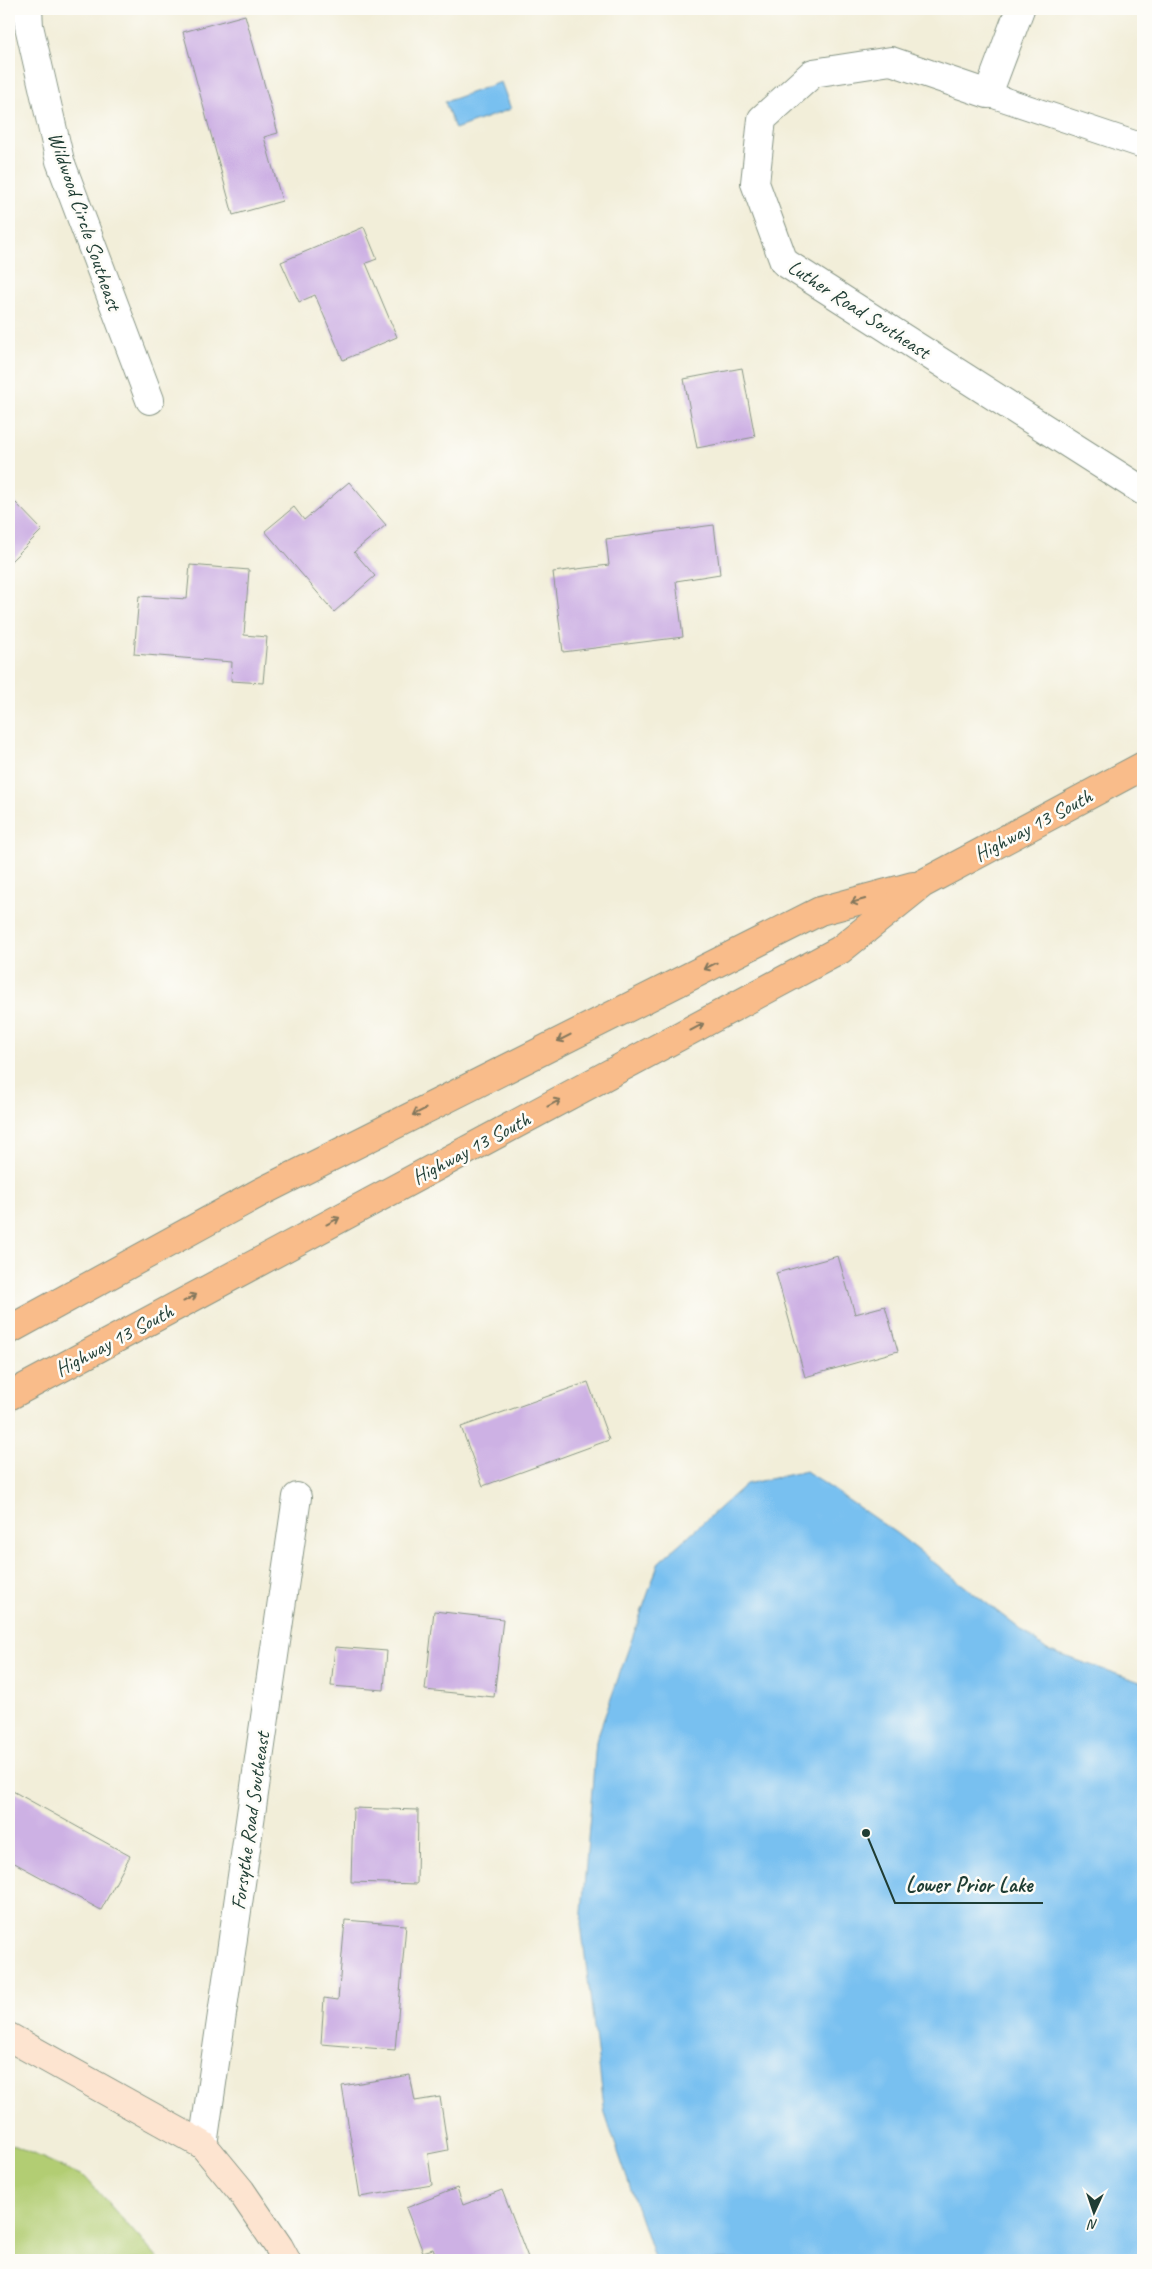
<svg xmlns="http://www.w3.org/2000/svg" width="1152" height="2269" font-family="Caveat,sans-serif">
<rect width="100%" height="100%" fill="#fdfcf7"/>
<filter id="ink" filterUnits="userSpaceOnUse"><feTurbulence type="fractalNoise" baseFrequency=".02" numOctaves="2"/><feDisplacementMap in="SourceGraphic" scale="10" xChannelSelector="R" yChannelSelector="G"/><feConvolveMatrix kernelMatrix="1 2 1 2 8 2 1 2 1" color-interpolation-filters="sRGB"/></filter>
<filter id="wash" filterUnits="userSpaceOnUse"><feTurbulence type="fractalNoise" baseFrequency=".0096" numOctaves="4" result="noise"/><feDisplacementMap in="SourceGraphic" scale="20" xChannelSelector="R" yChannelSelector="G"/><feGaussianBlur stdDeviation="1.12" result="paint"/><feColorMatrix in="noise" values="0 0 0 0 0 0 0 0 0 0 0 0 0 0 0 0 0 1.4 0 .05"/><feComposite in="paint" operator="in"/></filter>
<g filter="url(#wash)">
<rect width="100%" height="100%" fill="#f2eed9"/>
<path fill="#b2cd73" stroke="#688554" d="M9,2145L16,2146L85,2177L159,2260H9Z"/>
<g fill="#78c0f0" stroke="#4c7e92">
<path d="M501,82L511,109L455,129L445,102Z"/>
<path d="M806,1471L896,1533L1047,1650L1143,1683V2260H655L605,2114L581,1924L596,1741L659,1562L746,1484Z"/>
</g>
<g id="blocks">
<g fill="#cdb1e4">
<path d="M245,15L278,133L264,137L282,201L233,215L183,32Z"/>
<path d="M364,227L377,259L366,263L397,337L343,360L315,295L299,302L281,262Z"/>
<path d="M742,368L755,437L697,448L684,379Z"/>
<path d="M349,482L386,525L354,552L375,576L334,612L265,531L294,507L304,520Z"/>
<path d="M16,503L42,530L9,563V509Z"/>
<path d="M714,525L720,574L676,581L683,637L563,652L553,572L609,565L606,539Z"/>
<path d="M190,565L249,570L244,635L267,637L263,683L231,681L232,662L134,654L139,596L187,599Z"/>
<path d="M838,1256L855,1314L885,1306L898,1351L805,1377L776,1273Z"/>
<path d="M588,1382L609,1440L483,1486L461,1427Z"/>
<path d="M434,1611L503,1619L494,1697L425,1690Z"/>
<path d="M335,1647L387,1651L384,1690L331,1686Z"/>
<path d="M9,1789L130,1856L101,1910L9,1860Z"/>
<path d="M353,1808L418,1810L417,1884L351,1882Z"/>
<path d="M345,1920L406,1925L395,2050L321,2044L324,1998L338,2000Z"/>
<path d="M410,2075L415,2101L440,2097L448,2150L428,2154L432,2185L360,2197L342,2086Z"/>
<path d="M457,2188L463,2205L502,2190L529,2260H437L433,2249L423,2252L406,2208Z"/>
</g>
</g>
</g>
<g filter="url(#ink)">
<use href="#blocks" fill-opacity="0" stroke="#889686" stroke-width="1"/>
<g fill="none" stroke-linecap="round" stroke-linejoin="round">
<defs>
<path id="lane" d="M988,94L1143,146"/>
<g id="street">
<path d="M28,9L29,26L60,161L150,400"/>
<path d="M1020,9L988,94L891,61L813,73L762,119L755,183L784,262L1143,491"/>
<path d="M203,2145L297,1497"/>
</g>
<path id="secondary" d="M9,2037L203,2145L241,2191L279,2247L286,2260"/>
<g id="primary">
<path d="M9,1330L261,1192L820,911L913,886"/>
<path d="M9,1396L840,950L922,884L1143,766"/>
</g>
</defs>
<use href="#lane" stroke="#889686" stroke-width="26"/>
<use href="#street" stroke="#889686" stroke-width="30"/>
<use href="#secondary" stroke="#889686" stroke-width="30"/>
<use href="#primary" stroke="#889686" stroke-width="30"/>
<use href="#lane" stroke="#fff" stroke-width="24"/>
<use href="#street" stroke="#fff" stroke-width="28"/>
<use href="#secondary" stroke="#fde4d0" stroke-width="28"/>
<use href="#primary" stroke="#f9bc8a" stroke-width="28"/>
</g>
<defs><path id="oneway-shaft" d="M-6 0H5M1.5-3L5.5 0L1.5 3" fill="none" stroke-width="1.6" stroke-linecap="round" stroke-linejoin="round" transform="scale(1.25)"/></defs>
<g stroke="#81765b">
<use href="#oneway-shaft" transform="translate(858 901) rotate(165)"/>
<use href="#oneway-shaft" transform="translate(710 966) rotate(154)"/>
<use href="#oneway-shaft" transform="translate(697 1027) rotate(-28)"/>
<use href="#oneway-shaft" transform="translate(564 1038) rotate(153)"/>
<use href="#oneway-shaft" transform="translate(554 1103) rotate(-28)"/>
<use href="#oneway-shaft" transform="translate(419 1112) rotate(153)"/>
<use href="#oneway-shaft" transform="translate(333 1221) rotate(-28)"/>
<use href="#oneway-shaft" transform="translate(190 1298) rotate(-28)"/>
</g>
</g>
<g text-anchor="middle" dominant-baseline="central" stroke-width="5" stroke-linejoin="round" paint-order="stroke">
<g font-size="21" fill="#1f3d34" stroke="#fdfcf7">
<text transform="translate(85 221) rotate(71)">Wildwood Circle Southeast</text>
<text transform="translate(859 309) rotate(33)">Luther Road Southeast</text>
<text transform="translate(1033 825) rotate(-28)">Highway 13 South</text>
<text transform="translate(471 1148) rotate(-28)">Highway 13 South</text>
<text transform="translate(114 1340) rotate(-28)">Highway 13 South</text>
<text transform="translate(250 1821) rotate(-82)">Forsythe Road Southeast</text>
</g>
</g>
<path fill="none" stroke="#1f3d34" stroke-width="2" d="M866 1833L895 1903H1043"/>
<circle fill="#1f3d34" stroke="#fdfcf7" stroke-width="2" cx="866" cy="1833" r="5"/>
<g font-size="22" text-anchor="middle" font-weight="bold" fill="#1f3d34" stroke="#fdfcf7" stroke-width="5" stroke-linejoin="round" paint-order="stroke">
<text x="969" y="1892">Lower Prior Lake</text>
</g>
<rect width="1152" height="2269" fill="none" stroke="#fdfcf7" stroke-width="30"/>
<g transform="translate(1094 2212) rotate(183)" stroke="#fdfcf7" stroke-width="4" paint-order="stroke">
<path d="M0-4L9 19L0 12L-9 19Z" fill="#1f3d34"/>
<text y="-8" font-size="14" font-weight="bold" text-anchor="middle" fill="#1f3d34">N</text>
</g>
</svg>
